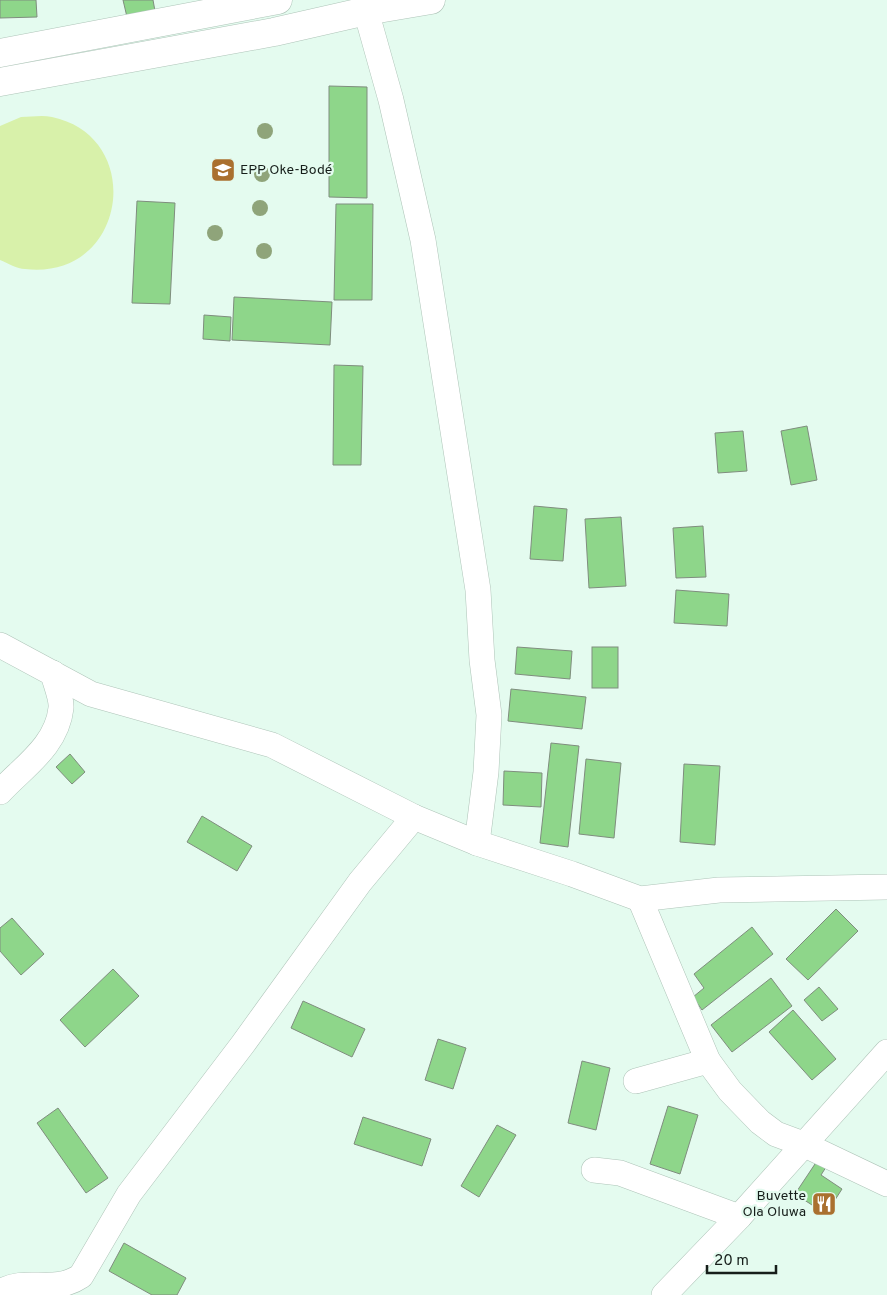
<svg xmlns="http://www.w3.org/2000/svg" width="887" height="1295" font-family="Overpass,sans-serif">
<rect width="100%" height="100%" fill="#e4fbef"/>
<path fill="#d8f1aa" d="M21,117C31,117 42,115 52,117C147,137 127,281 25,269C17,269 8,263 0,260V126Z"/>
<g fill="#8ed68a" stroke="#7f8d7e">
<path d="M0,0H36L37,17L0,18Z"/>
<path d="M123,0H153L155,11L127,17Z"/>
<path d="M329,86L367,87V198L329,197Z"/>
<path d="M137,201L175,203L170,304L132,303Z"/>
<path d="M336,204H373L372,300H334Z"/>
<path d="M234,297L332,302L330,345L232,340Z"/>
<path d="M204,315L231,317L230,341L203,339Z"/>
<path d="M334,365L363,366L361,465H333Z"/>
<path d="M807,426L817,480L791,485L781,431Z"/>
<path d="M743,431L747,471L718,473L715,433Z"/>
<path d="M534,506L567,509L563,561L530,559Z"/>
<path d="M621,517L626,586L589,588L585,519Z"/>
<path d="M703,526L706,577L676,578L673,528Z"/>
<path d="M676,590L729,594L727,626L674,623Z"/>
<path d="M517,647L572,651L570,679L515,674Z"/>
<rect x="592" y="647" width="26" height="41"/>
<path d="M511,689L586,697L582,729L508,721Z"/>
<path d="M551,743L579,746L568,847L540,843Z"/>
<path d="M70,754L85,772L72,784L56,767Z"/>
<path d="M586,759L621,763L614,838L579,834Z"/>
<path d="M684,764L720,766L715,845L680,842Z"/>
<path d="M504,771L542,773L541,807L503,805Z"/>
<path d="M202,816L252,846L237,871L187,842Z"/>
<path d="M836,909L858,931L808,980L786,959Z"/>
<path d="M12,918L44,954L21,975L0,951V928Z"/>
<path d="M752,927L773,954L702,1010L693,997L704,988L694,974Z"/>
<path d="M113,969L139,996L85,1047L60,1020Z"/>
<path d="M771,978L792,1006L732,1052L711,1025Z"/>
<path d="M819,987L838,1009L822,1021L804,1000Z"/>
<path d="M303,1001L365,1029L352,1057L291,1028Z"/>
<path d="M793,1010L836,1059L812,1080L769,1032Z"/>
<path d="M438,1039L466,1048L453,1089L425,1080Z"/>
<path d="M582,1061L610,1068L596,1130L568,1123Z"/>
<path d="M668,1106L698,1115L680,1174L650,1164Z"/>
<path d="M58,1108L108,1178L86,1193L37,1123Z"/>
<path d="M363,1117L431,1139L422,1166L354,1144Z"/>
<path d="M497,1125L516,1135L479,1197L461,1186Z"/>
<path d="M819,1158L828,1164L821,1175L842,1189L826,1214L795,1194Z"/>
<path d="M124,1243L186,1278L177,1295H152L109,1271Z"/>
</g>
<g fill="none" stroke-linecap="round" stroke-linejoin="round">
<defs>
<g id="street">
<path d="M366,11L391,100L423,240L478,590L482,660L489,715L486,772L477,843"/>
<path d="M0,645L91,694L272,745L414,817L477,843L572,874L640,899L719,890L887,887"/>
<path d="M0,792C23,767 57,746 61,708C62,698 55,683 53,673"/>
<path d="M640,899L708,1061L730,1091L760,1122L776,1134L803,1144L887,1184"/>
<path d="M636,1081L708,1061"/>
<path d="M594,1170L620,1173L739,1217"/>
<path d="M0,1292C27,1276 53,1295 81,1276L129,1194L243,1044L360,882L414,817"/>
<path d="M664,1295L739,1217L887,1052"/>
</g>
<g id="primary">
<path d="M0,53L278,0"/>
<path d="M0,82L274,32L366,11L431,0"/>
</g>
</defs>
<use href="#street" stroke="#aec4b8" stroke-width="26"/>
<use href="#primary" stroke="#aec4b8" stroke-width="29"/>
<use href="#street" stroke="#fff" stroke-width="25"/>
<use href="#primary" stroke="#fff" stroke-width="28"/>
</g>
<g fill="#8fa47a">
<circle cx="265" cy="131" r="8"/>
<circle cx="262" cy="174" r="8"/>
<circle cx="260" cy="208" r="8"/>
<circle cx="215" cy="233" r="8"/>
<circle cx="264" cy="251" r="8"/>
</g>
<defs>
<symbol id="school-square" viewBox="-11 -11 22 22"><rect x="-9" y="-9" width="18" height="18" rx="4" fill="#aa702f" stroke="#e4fbef"/><path d="M0-5L7-2L0 1L-7-2ZM-4 1L0 2.5L4 1V4Q0 6-4 4Z" fill="#fff"/></symbol>
<symbol id="restaurant-square" viewBox="-11 -11 22 22"><rect x="-9" y="-9" width="18" height="18" rx="4" fill="#aa702f" stroke="#e4fbef"/><path d="M-5-6h1v4h1v-4h1v4h1v-4h1v5L-1.5 .5V6h-2V.5L-5-1ZM5-6V6H3V1.5H1.5Q1.5-4 5-6Z" fill="#fff"/></symbol>
</defs>
<g fill-rule="evenodd">
<use href="#school-square" x="209" y="156" width="28" height="28"/>
<use href="#restaurant-square" x="810" y="1190" width="28" height="28"/>
</g>
<g text-anchor="middle" dominant-baseline="central" stroke-width="4.5" stroke-linejoin="round" paint-order="stroke">
<g font-size="14" fill="#161e1a" stroke="#e4fbef" text-anchor="start">
<text x="240" y="170">EPP Oke-Bodé</text>
<text x="806" y="1196" text-anchor="end">Buvette<tspan x="806" dy="16">Ola Oluwa</tspan></text>
</g>
</g>
<path d="M707 1265v8h69v-8" fill="none" stroke="#161e1a" stroke-width="2.5"/>
<text x="714" y="1265" font-size="15" fill="#161e1a" stroke="#e4fbef" stroke-width="4" paint-order="stroke">20 m</text>
</svg>
